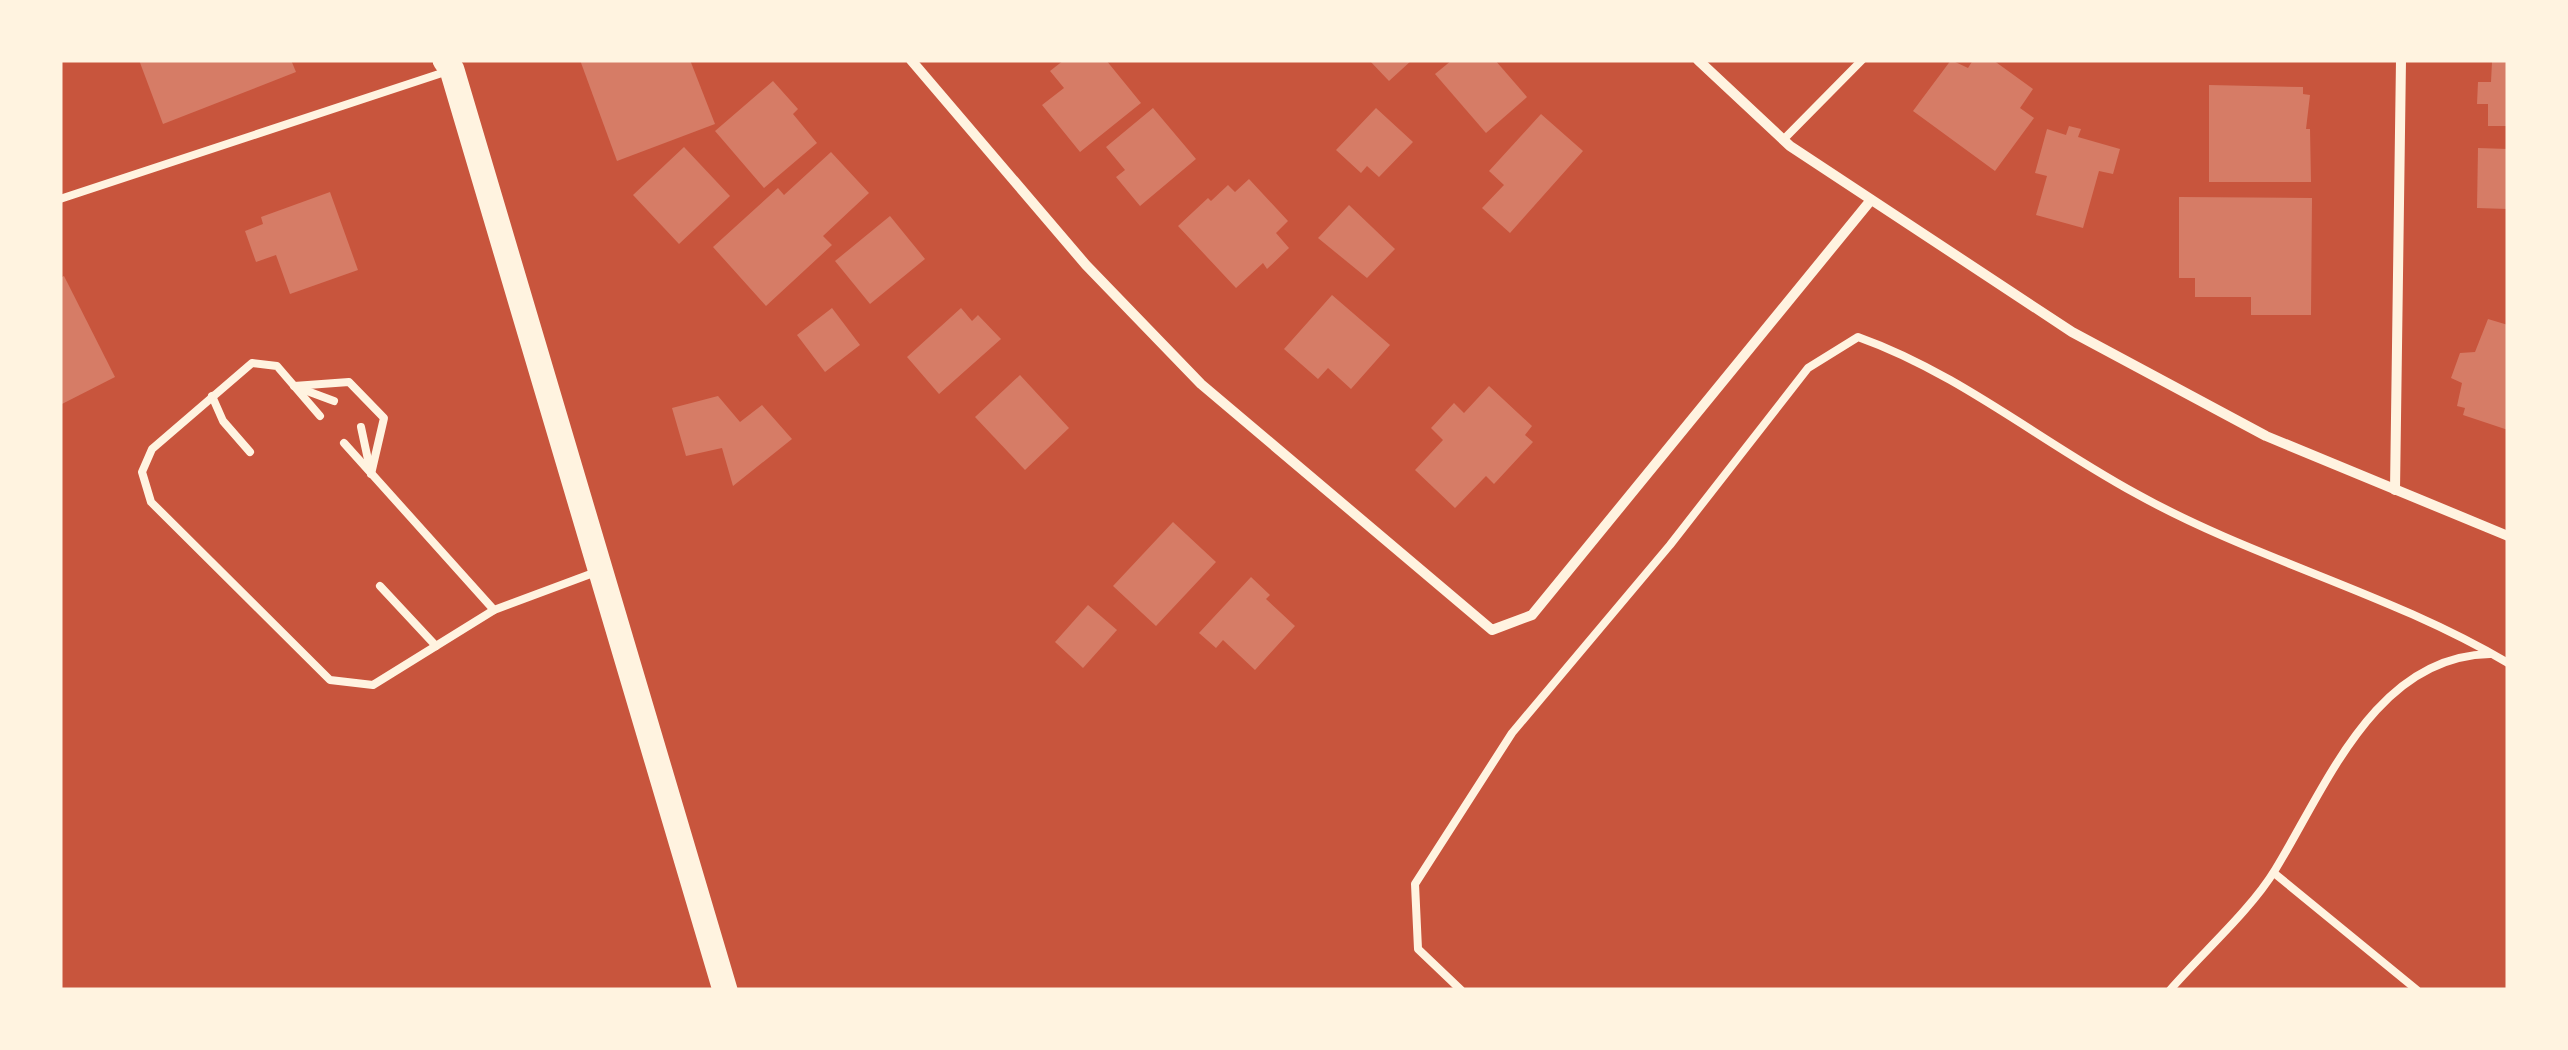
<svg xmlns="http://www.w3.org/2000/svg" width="2568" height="1050" font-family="Montserrat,sans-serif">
<rect width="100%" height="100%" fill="#c8553d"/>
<g fill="#d67c66">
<path d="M139,60H291L296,72L163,124Z"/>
<path d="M580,60H690L715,124L617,161Z"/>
<path d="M1064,60H1106L1141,103L1080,152L1042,105L1064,88L1050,71Z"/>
<path d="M1369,60H1412L1389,81Z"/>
<path d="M1452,60H1495L1527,97L1486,133L1435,74Z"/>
<path d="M1951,60L1968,68L1973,60H1993L2033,89L2020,108L2034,118L1995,171L1913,111Z"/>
<path d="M2492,62H2508V126H2488V104H2477L2478,82H2491Z"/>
<path d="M773,81L798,109L793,114L817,143L764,188L715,131Z"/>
<path d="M2209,85L2303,87V94L2310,95L2306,129H2310L2311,182H2209Z"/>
<path d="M1153,108L1196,159L1140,206L1116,177L1125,170L1106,147Z"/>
<path d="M1376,108L1413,142L1379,177L1367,166L1361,173L1336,150Z"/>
<path d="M1541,114L1583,151L1510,233L1482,208L1504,185L1489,171Z"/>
<path d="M2069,126L2081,129L2078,137L2120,149L2113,174L2099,171L2083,228L2036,215L2047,176L2035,173L2047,129L2066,135Z"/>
<path d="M684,147L730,196L679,244L633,195Z"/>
<path d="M2478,148L2508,149V209L2477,208Z"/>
<path d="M831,152L869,193L823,236L832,245L766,306L713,247L778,188L784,195Z"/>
<path d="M1249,179L1288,221L1276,233L1289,248L1267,269L1263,263L1236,288L1178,226L1208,198L1211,201L1228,185L1235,192Z"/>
<path d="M330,192L358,270L290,294L276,255L256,262L245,231L263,224L261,217Z"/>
<path d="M2179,197L2312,198L2311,315H2251V297H2195V278H2179Z"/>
<path d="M1349,205L1395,249L1367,278L1318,238Z"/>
<path d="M890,216L925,259L870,304L835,261Z"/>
<path d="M64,276L115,377L60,405V278Z"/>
<path d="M1332,295L1390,345L1351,389L1328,368L1318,379L1284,349Z"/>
<path d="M832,308L860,345L825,372L797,335Z"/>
<path d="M961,308L972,321L978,315L1001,339L939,394L907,357Z"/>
<path d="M2488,319L2508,325V430L2463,415L2465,408L2457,406L2462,383L2451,378L2460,353L2475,352Z"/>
<path d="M1020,375L1069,428L1025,470L975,417Z"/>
<path d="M1489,386L1532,426L1525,435L1533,442L1494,484L1486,476L1455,508L1415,470L1443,440L1431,428L1454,403L1464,413Z"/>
<path d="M718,396L740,422L762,405L792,439L733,486L722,448L686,456L672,408Z"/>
<path d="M1173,522L1216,562L1156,626L1113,586Z"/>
<path d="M1251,577L1270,595L1266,599L1295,626L1255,670L1223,640L1216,648L1199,633Z"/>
<path d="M1088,605L1117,630L1083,668L1055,642Z"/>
</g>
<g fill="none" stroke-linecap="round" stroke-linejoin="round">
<g stroke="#fff3e0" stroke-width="8">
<path d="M1783,140L1862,60"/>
<path d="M60,199L445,72"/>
<path d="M294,386L349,382L384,418L371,474"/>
<path d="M299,388L334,401"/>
<path d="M212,396L223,421L250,452"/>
<path d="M320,416L277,366L252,363L152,449L142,472L151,502L330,680L373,685L494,610L596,572"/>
<path d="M361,427L370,469"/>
<path d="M344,443L494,610"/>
<path d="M380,586L436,646"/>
<path d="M2274,873L2417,990"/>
<path d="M1461,990L1418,949L1415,884L1512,733L1670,545L1808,368L1858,337C1959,373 2041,442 2135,493C2255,560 2390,593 2508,663"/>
<path d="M2170,990C2202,953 2250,911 2275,870C2326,787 2375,656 2490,654"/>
</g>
<g stroke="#fff3e0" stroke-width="10">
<path d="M911,60L1086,265L1201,384L1492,630L1532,615L1871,200"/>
<path d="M1698,60L1790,146L2072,332L2266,436L2508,536"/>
<path d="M2395,490L2401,60"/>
</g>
<path stroke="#fff3e0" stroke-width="25" d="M445,60L452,70L725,990"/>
</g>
<rect width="2568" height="1050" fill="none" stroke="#fff3e0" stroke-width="125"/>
</svg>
